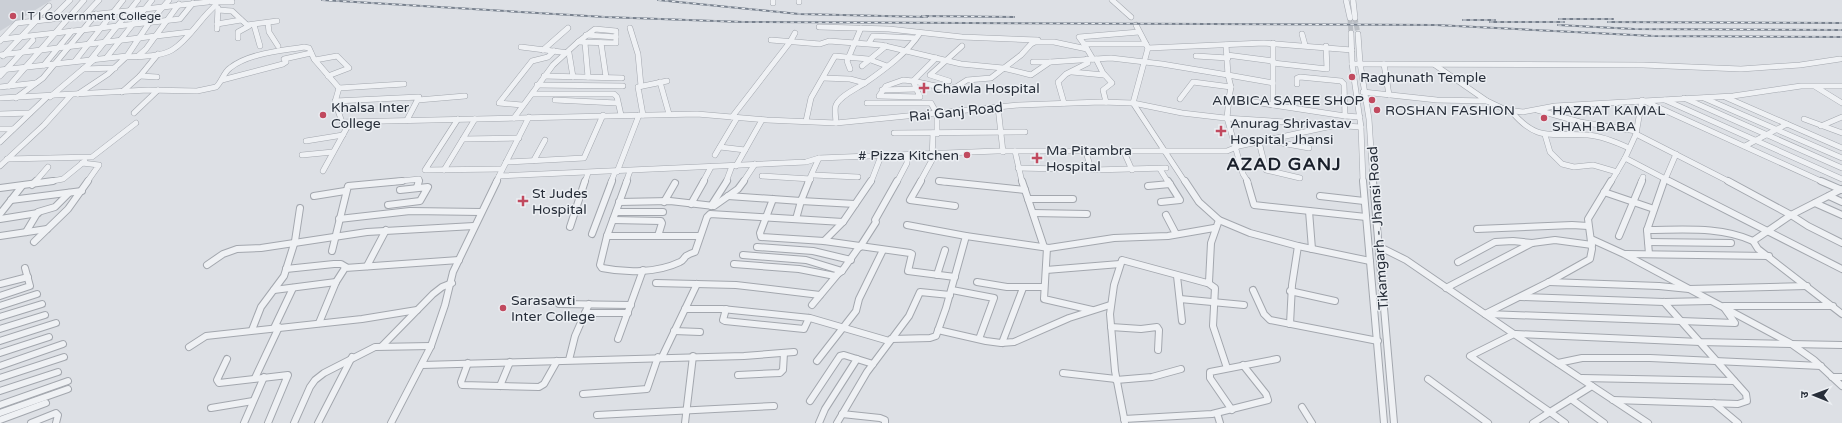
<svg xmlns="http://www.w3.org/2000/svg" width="1842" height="423" font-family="'Varela Round','Noto Sans Devanagari',sans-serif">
<rect width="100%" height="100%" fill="#dde0e5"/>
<path fill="#cbcfd6" d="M0,0H52L0,31Z"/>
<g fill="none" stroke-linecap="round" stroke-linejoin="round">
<g stroke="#b9bdc3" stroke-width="5" stroke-dasharray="5 2.5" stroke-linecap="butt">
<path d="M1350,18L1351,33"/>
<path d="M1355,18L1358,34"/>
</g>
<defs>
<g id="minor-far1">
<path d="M773,0V3"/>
<path d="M799,0V2"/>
<path d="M1112,0L1131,17"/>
<path d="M1346,0L1350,18"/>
<path d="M1353,0L1355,18"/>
<path d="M212,2H232"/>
<path d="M218,10L232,11L247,25L277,21"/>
<path d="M85,15L99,0"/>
<path d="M51,19L70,0"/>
<path d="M33,21L49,6"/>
<path d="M268,23L269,32L278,46"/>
<path d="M217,24L241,20"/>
<path d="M254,25L260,46"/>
<path d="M1136,25L1148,48L1133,103L1185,182"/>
<path d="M819,27L889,29L962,37L1038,40"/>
<path d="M630,28L638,54L641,86"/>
<path d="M217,29L218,8"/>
<path d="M595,29L616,31V43L578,42Z"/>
<path d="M1351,33L1352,64L1361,127L1363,182"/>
<path d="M1302,34L1305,45"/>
<path d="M1358,34L1360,63L1369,119L1373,182"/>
<path d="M586,35L616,37"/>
<path d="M139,38L190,32"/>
<path d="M139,38L149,23L169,0"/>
<path d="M238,38V32L249,26"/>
<path d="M2,39L180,19L193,3"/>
<path d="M771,40L820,44L829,41L881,45L961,64L1003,68L1031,75L1050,62L1111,58L1162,64L1228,75L1226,45"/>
<path d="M0,41L17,23L208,2L209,0"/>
<path d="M585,43L588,77"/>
<path d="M601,43L606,77"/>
<path d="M869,43L873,36L916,38"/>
<path d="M1273,43V83"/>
<path d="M1084,44L1079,37L1139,32"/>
<path d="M521,47L569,53L573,77"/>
<path d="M1148,48L1264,43L1352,50"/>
<path d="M543,50L568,28"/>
<path d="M0,55L139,38L127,56L0,70"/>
<path d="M1227,55L1273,61"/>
<path d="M3,56L36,21"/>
<path d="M138,56L146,49L179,4"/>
<path d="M1196,56L1228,58"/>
<path d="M107,57L152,0"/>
<path d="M126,57C140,56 160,57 172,50C190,39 200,18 216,5"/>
<path d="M91,59L138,0"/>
<path d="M1093,59L1084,44H1146"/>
<path d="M1096,59L1103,73L1112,83L1103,90L1106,102"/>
<path d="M315,60L337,56L349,68L328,76"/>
<path d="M75,61L123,0"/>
<path d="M1033,62H1050"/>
<path d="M1273,63L1327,69L1326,46"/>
<path d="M1352,64L1643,65L1741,69L1800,65L1840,59"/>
<path d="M1384,64L1389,95"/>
<path d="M44,65L72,31"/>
<path d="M862,66L886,46"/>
<path d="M83,69L115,68"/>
<path d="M850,69L847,61L861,28"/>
<path d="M1072,72L1104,75"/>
<path d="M1228,75L1273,83V105L1229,98L1231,87Z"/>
<path d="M0,76L33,40"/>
<path d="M140,76L157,77"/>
<path d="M544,76L622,78"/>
<path d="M823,78L850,79L865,83"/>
<path d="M222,80L283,64L286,62L284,59L311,53"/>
<path d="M903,80L913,81L920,97L879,96L886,86Z"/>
<path d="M913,81L949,89L956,87L967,80L991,78L1021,55L1031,44L1035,42H1054L1087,49"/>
<path d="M913,81L936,58"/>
<path d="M949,81L930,75L962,46"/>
<path d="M660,82L669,114"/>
<path d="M537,85L623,86"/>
<path d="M9,86L84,0"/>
<path d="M0,87L36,83"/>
<path d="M1816,87L1842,103"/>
<path d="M339,88L335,102L342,122L697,114L767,120L836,123L1019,105L1101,102L1133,103L1182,113L1225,118L1361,127"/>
<path d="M339,88L404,84"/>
<path d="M882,90L916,89"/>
<path d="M122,92L140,76L158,54"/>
<path d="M1363,92L1437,100L1487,101L1435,65"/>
<path d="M78,94L108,74L127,56"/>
<path d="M532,94H614L617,97L621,115"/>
<path d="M50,97L96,58"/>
<path d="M1725,97L1787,124L1745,146"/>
<path d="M0,98L148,90L197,91L216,87C222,82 223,73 230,68C249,53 281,51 304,47L309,48L314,59L339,88"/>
<path d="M16,98L43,78L96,14"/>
<path d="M1229,98L1227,118L1243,174L1248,182"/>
<path d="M1684,98L1842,168"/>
<path d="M1704,98L1842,158"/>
<path d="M1180,99L1193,82L1231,87"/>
<path d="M418,100L465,96"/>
<path d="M555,100L617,103"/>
<path d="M1665,100L1842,179"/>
<path d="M335,101L419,97L407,120"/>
<path d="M1487,101L1506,110L1523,112L1555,106L1733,96L1801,86H1842"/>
<path d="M867,103H931L937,114V134"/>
<path d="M1064,103L1058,82L1066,74L1088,63L1087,59"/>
<path d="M522,105L499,103L532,61L548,57L554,51"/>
<path d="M1273,105L1345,116L1344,84L1341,81L1300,77L1297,78V84"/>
<path d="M998,107L1003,152"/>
<path d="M1537,110L1580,122L1636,131"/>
<path d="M1512,112C1538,143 1552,132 1588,135C1602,136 1616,142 1629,148"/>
<path d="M134,113L158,90"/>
<path d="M0,114L30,113"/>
<path d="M643,115L638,87L667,81"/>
<path d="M1345,116L1360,117"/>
<path d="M529,117L499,176L806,162L819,158L997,151H1227L1239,146L1332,126"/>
<path d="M732,117L790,42L795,33"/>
<path d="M514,118L553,65L578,42"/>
<path d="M458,119L425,170L502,169"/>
<path d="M1804,119L1842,133"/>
<path d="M806,121L811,98L835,56L868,59L887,66"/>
<path d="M836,123C836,118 834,109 836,105C841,95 856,89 865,83C885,69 907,53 920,33"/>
<path d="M1787,124L1842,148"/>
<path d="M1821,126L1842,117"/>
<path d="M0,129H13"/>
<path d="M894,133L1025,132"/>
<path d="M1636,134L1730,182"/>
<path d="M1545,135L1550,152L1562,164L1574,167L1593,165L1617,172"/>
<path d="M463,139L519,138"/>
<path d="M306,141L343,135"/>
<path d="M1270,141L1309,148"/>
<path d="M0,142L47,97"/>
<path d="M1259,142L1266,170L1300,178"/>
<path d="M720,147L745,150"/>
<path d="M1015,151L1022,182"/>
<path d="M1086,152L1091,169L1093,170L1166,168"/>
<path d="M1124,152L1132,170"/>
<path d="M302,155L333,152"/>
<path d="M715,155L737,118"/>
<path d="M1625,158L1671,182"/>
<path d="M7,159L92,157L136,123"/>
<path d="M534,160L545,140"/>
<path d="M506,162L584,158L603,115"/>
<path d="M82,163L99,165L87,182"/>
<path d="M0,166L44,125L71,95"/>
<path d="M736,166L762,120"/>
<path d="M1018,168L1061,169"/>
<path d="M1160,169L1168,182"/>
<path d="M444,170L475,119"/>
<path d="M323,171L350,122"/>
<path d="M617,172L639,115"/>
<path d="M813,175L858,177"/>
<path d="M762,176L811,179"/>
<path d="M939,181L945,182"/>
<path d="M35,182L48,167"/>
<path d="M47,182L63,179L85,161"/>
<path d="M392,182L419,179L418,182"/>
<path d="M496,182L499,176"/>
<path d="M585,182L588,173"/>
<path d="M611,182L615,172"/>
<path d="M626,182L630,171"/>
<path d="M703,182L711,167"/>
<path d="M726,182L732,166"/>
<path d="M743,182L755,164"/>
<path d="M808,182L819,158"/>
<path d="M871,182L881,156"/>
<path d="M897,182L907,163V155"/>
<path d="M920,182L932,160L933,133"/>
<path d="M1611,182L1625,158L1636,134L1642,100L1823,182"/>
<path d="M1641,182L1643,177"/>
<path d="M1664,182L1676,154"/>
</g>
<g id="minor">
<path d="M627,181L607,236L600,265L602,268C626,273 657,273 680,262C683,261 684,258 686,256C689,254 692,253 695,252L707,217L710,214L843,222L871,181"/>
<path d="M921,181L910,200L955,206"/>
<path d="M939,181L1025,190"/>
<path d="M1022,181L1044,247"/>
<path d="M1185,181L1199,202L1219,220L1250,233L1298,246L1370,261"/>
<path d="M1247,181L1254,205L1366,217"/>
<path d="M1363,181L1384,423"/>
<path d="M1373,181L1394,423"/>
<path d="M1669,181L1842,269"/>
<path d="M1728,181L1791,215L1842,189"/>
<path d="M1821,181L1842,190"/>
<path d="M32,185L36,181"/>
<path d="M1148,186L1170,184"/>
<path d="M417,187L419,181"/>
<path d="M0,188L53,181"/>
<path d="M1604,192L1654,209"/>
<path d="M314,196L345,191"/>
<path d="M728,196L801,201L809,181"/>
<path d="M1320,196L1364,201"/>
<path d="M1829,196L1842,202"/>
<path d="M773,199L760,233L761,237L824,241L910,253L912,254L908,271L955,277"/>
<path d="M1028,199H1073"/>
<path d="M11,200L82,191"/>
<path d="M619,202L670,201L714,206L738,189L744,181"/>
<path d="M664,202L675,183"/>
<path d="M1161,202L1180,200L1168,181"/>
<path d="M1815,203L1842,215"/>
<path d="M691,204L704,181"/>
<path d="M388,205L420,201L428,187L400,190"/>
<path d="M711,206L727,181"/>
<path d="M1309,211L1312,249"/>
<path d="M616,212H663"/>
<path d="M1033,213L1087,214"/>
<path d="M0,214L22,186"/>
<path d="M1166,215L1176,234"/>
<path d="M0,219L38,213"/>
<path d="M339,219L410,211L481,212"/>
<path d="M796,219L801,201L855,204"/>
<path d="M613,220L661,221L662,223L658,236"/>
<path d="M907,225L966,236L1049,248L1114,238L1168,236L1214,228"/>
<path d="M570,227L585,181"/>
<path d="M1477,229L1572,225L1588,226"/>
<path d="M1647,230C1683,230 1720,226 1753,241"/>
<path d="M26,232L38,212L55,207L69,193"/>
<path d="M592,234L612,181"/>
<path d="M0,236L47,229"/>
<path d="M607,236H700"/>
<path d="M1619,236L1642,181"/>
<path d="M1591,239L1624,254L1790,343L1814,360L1842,386"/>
<path d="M824,241L843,222"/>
<path d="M34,242L68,209L88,181"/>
<path d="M1648,242L1731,243"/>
<path d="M1842,243L1808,226L1791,215L1753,241L1758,249L1842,314"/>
<path d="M757,247L813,251L851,260"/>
<path d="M860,247L876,222L875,220L897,181"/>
<path d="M1380,247L1406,260L1514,334"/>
<path d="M1047,248L1044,299L1092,310"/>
<path d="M332,251L348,186L402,181"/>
<path d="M1626,254L1769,256"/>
<path d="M1649,254L1647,230L1664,181"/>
<path d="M743,255L806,260L842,271"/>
<path d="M1458,262L1495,242L1513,241L1532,243"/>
<path d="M734,264L799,269L835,276L842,271L859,247"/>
<path d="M207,265L223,254L237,249L261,248L367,232L474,226"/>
<path d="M367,266L386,230"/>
<path d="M286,269L334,264H341L346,267"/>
<path d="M1046,270L1120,264"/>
<path d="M937,275L945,250"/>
<path d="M1177,276L1182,321"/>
<path d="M977,282L1007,287H1044"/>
<path d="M1549,282L1659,286L1689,289L1807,286"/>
<path d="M656,283L736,285L820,295"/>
<path d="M1208,283L1215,288L1213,326L1227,368"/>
<path d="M0,284L28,277"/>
<path d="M1446,288L1532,243L1555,240L1592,245"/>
<path d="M274,290L336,282"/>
<path d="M952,290L994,298L979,339"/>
<path d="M1253,290L1264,314L1270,320L1378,341"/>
<path d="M1290,291L1335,301"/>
<path d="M0,296L30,286L25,268"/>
<path d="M1521,297L1664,302L1710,301"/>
<path d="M1180,299L1244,305"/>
<path d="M559,304L631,305"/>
<path d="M812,305L837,275"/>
<path d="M0,306L37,294"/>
<path d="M1724,306H1833"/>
<path d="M685,309H722L810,318L889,341"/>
<path d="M726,309L723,320L725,321L804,329L809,318"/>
<path d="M585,313H628"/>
<path d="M1485,314L1549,282L1590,259L1592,249L1588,219L1611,181"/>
<path d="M1487,314L1735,323L1725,309"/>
<path d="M0,317L42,304"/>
<path d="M319,323L336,282L345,268L459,260"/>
<path d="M1290,324L1292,285L1298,246"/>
<path d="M1111,327L1141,329L1157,327L1159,330L1158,350"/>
<path d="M274,328L293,288"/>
<path d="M0,329L45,315"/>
<path d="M252,330L261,307L284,276L295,241L300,208"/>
<path d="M938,330L986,341L1001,343L1014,342L1069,318L1110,305"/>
<path d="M674,331L700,332"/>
<path d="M1514,334L1592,386L1550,412L1470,356Z"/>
<path d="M1516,334L1700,342L1842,345"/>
<path d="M618,339L643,270"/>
<path d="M891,339L930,338L936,336L946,308L966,236"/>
<path d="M0,341L56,323"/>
<path d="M1002,343L1023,288"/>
<path d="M382,346L433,294L442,287L452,283"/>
<path d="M189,347L206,336L362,319L417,310"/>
<path d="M0,353L49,337"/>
<path d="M662,357L697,284"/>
<path d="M227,359L217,380L219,383L288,375L268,423"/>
<path d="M569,360L575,336L589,304"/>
<path d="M817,361L856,311L859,299L883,250"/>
<path d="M468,363L461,382L462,385L539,387L544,384L557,361"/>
<path d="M1558,363L1582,358H1650L1821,366"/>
<path d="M422,365L744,356L794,352"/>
<path d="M0,366L63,344"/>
<path d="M1063,373L1116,379"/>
<path d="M738,375L780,373L783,370L784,353"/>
<path d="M1832,377H1842"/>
<path d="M0,378L64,357"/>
<path d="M255,378L279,327"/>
<path d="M1582,378L1734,381"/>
<path d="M1428,379L1488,423"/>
<path d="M1116,380L1152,377L1181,369"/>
<path d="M500,386L510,362"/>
<path d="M1592,386L1648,423"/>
<path d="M0,391L58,372"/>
<path d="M583,394L647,389L658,357"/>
<path d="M1571,399L1604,423"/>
<path d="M1613,400L1738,404L1747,401L1746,394L1664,302"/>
<path d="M810,401L840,356L844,355L873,364"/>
<path d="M1714,403L1738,423"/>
<path d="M0,405L68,381"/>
<path d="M1302,407L1312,423"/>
<path d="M211,408L253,401"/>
<path d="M1232,410L1210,378V372L1277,359"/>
<path d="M0,413L68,389"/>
<path d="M1217,413L1220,423"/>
<path d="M842,414L880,418L885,420V423"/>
<path d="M597,415L774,406"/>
<path d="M1124,419L1212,414L1268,400L1266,394L1243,365"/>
<path d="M0,420L46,403"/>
<path d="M31,423L56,413L58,415L56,423"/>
<path d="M244,423L264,377"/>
<path d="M294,423L310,387L315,380L324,373L375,347L431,346"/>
<path d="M318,423L352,357"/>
<path d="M391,423L431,346L445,305L453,272L497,181"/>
<path d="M685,423L693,356"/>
<path d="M819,423L825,409L857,359"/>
<path d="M837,423L867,372L909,316L920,292L950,295"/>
<path d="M1125,423L1115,371L1110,314L1114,285L1122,260L1207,283L1209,282L1211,243L1219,220"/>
<path d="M1533,423L1550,412L1565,423"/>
</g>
</defs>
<use href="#minor-far1" stroke="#a3a7ae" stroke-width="6"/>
<use href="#minor" stroke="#a3a7ae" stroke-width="8"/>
<use href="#minor-far1" stroke="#eff1f4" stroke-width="5"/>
<use href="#minor" stroke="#eff1f4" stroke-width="6"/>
<defs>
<g id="rail">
<path d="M322,0L605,17L743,22L1436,25L1654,36L1842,37"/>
<path d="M658,0L799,14L927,17"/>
<path d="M922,16L1014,17"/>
<path d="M1559,19H1613"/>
<path d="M1463,20H1495"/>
<path d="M1490,22H1564"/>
<path d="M1608,22L1842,23"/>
<path d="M1558,25L1634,29L1842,30"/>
</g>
</defs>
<use href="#rail" stroke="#77808d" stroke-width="2"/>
<use href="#rail" stroke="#eceff3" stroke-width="1" stroke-dasharray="3.5" stroke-linecap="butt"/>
</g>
<g fill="#c14a5f" stroke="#eceff3" stroke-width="1.5">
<circle cx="13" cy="16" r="4"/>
<circle cx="1352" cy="77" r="4"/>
<path d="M922 82h4v4h4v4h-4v4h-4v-4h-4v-4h4z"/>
<circle cx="1372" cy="100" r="4"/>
<circle cx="1377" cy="110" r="4"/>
<circle cx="323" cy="115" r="4"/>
<circle cx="1544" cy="118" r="4"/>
<path d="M1219 125h4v4h4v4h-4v4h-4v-4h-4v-4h4z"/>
<circle cx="967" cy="155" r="4"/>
<path d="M1035 152h4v4h4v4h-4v4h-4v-4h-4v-4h4z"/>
<path d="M521 195h4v4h4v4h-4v4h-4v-4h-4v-4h4z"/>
<circle cx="503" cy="308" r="4"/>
</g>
<g text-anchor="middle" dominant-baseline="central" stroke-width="3" stroke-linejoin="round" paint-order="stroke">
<g font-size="12" fill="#282f3a" stroke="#eceff3" text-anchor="start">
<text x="21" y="16">I T I Government College</text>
</g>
<g font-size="14" fill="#282f3a" stroke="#eceff3" text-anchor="start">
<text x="1360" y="77">Raghunath Temple</text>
<text x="933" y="88">Chawla Hospital</text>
<text x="1364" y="100" text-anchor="end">AMBICA SAREE SHOP</text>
<text x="331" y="107">Khalsa Inter<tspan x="331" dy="16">College</tspan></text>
<text x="1385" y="110">ROSHAN FASHION</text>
<text x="1552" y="110">HAZRAT KAMAL<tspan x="1552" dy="16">SHAH BABA</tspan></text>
<text x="1230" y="123">Anurag Shrivastav<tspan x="1230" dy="16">Hospital, Jhansi</tspan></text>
<text x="1046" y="150">Ma Pitambra<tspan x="1046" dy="16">Hospital</tspan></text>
<text x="959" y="155" text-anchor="end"># Pizza Kitchen</text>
<text x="532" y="193">St Judes<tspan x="532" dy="16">Hospital</tspan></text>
<text x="511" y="300">Sarasawti<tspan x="511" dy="16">Inter College</tspan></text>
</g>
<g font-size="14" fill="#282f3a" stroke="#eceff3">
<text transform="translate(956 112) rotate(-6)">Rai Ganj Road</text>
<text transform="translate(1378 228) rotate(-94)">Tikamgarh - Jhansi Road</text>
</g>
<g font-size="18" font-weight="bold" letter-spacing="1" fill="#1a202b" stroke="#eceff3">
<text x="1284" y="164">AZAD GANJ</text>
</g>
</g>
<g transform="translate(1814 395) rotate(271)" stroke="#eceff3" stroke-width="3" paint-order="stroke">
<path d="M0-3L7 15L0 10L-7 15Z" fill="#282f3a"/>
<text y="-6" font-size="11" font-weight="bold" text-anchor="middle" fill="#282f3a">उ</text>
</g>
</svg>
